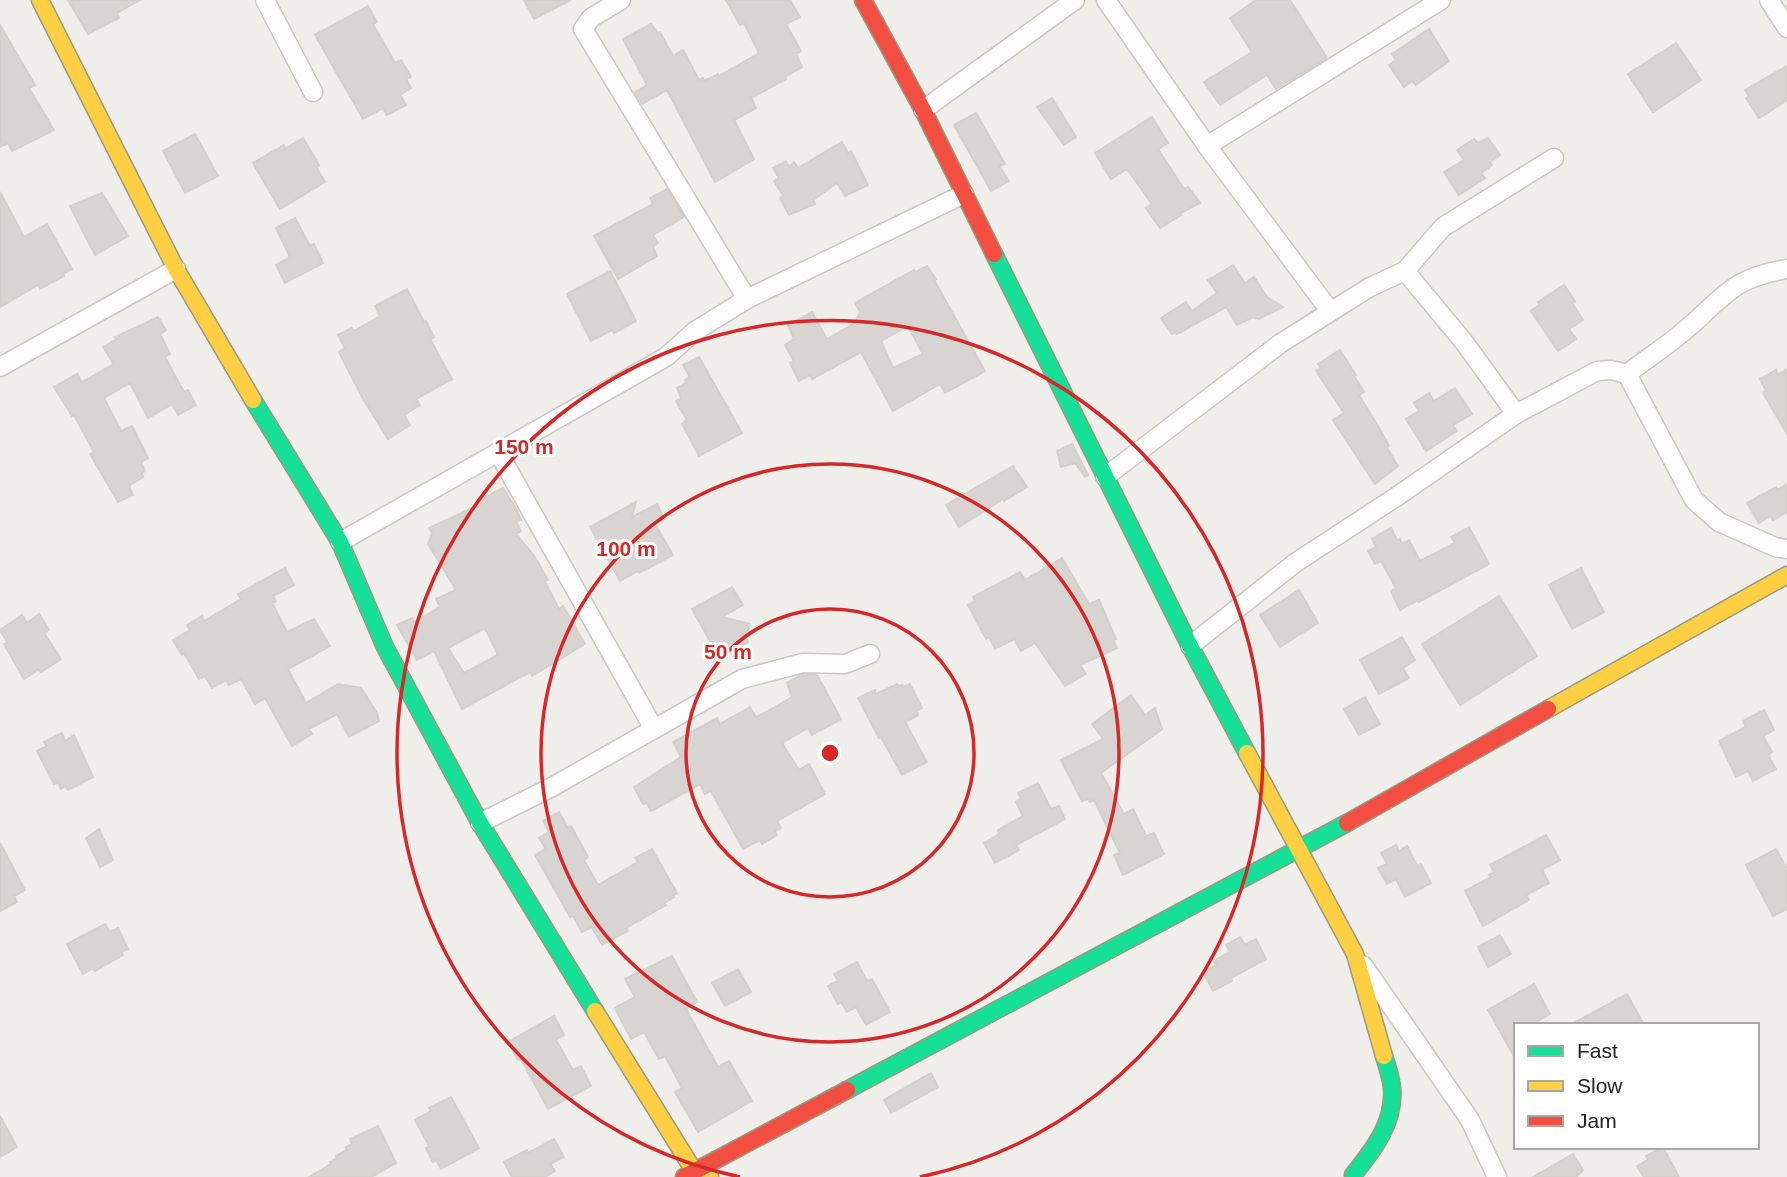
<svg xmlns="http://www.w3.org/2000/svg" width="1787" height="1177" font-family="Arial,sans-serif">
<rect width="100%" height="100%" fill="#f0eeeb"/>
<g fill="#d7d4d2" stroke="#d3d0cc" stroke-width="2" fill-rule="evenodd">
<path d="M68,0H140L117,13L119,18L88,34Z"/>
<path d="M524,0H571L534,19Z"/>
<path d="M726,0H790L800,17L786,24L801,51L796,54L802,67L785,77L786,79L751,98L756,108L734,120L754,159L715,182L667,90L642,104L635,92L647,85L623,39L651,24L658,33L660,32L673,56L683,50L699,80L703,78L704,81L718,74L719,76L759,53L744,23L740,25Z"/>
<path d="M1256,0H1290L1327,58L1276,89L1267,75L1220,105L1204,82L1252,52L1230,18Z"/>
<path d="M368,6L377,22L373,24L395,63L401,60L411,77L406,79L411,88L400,95L406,105L387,115L383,108L363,119L315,35Z"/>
<path d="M0,25L35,85L29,88L54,130L12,151L8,143L0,147Z"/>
<path d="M1429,29L1449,61L1416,85L1412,81L1404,87L1389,65L1396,60L1392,54Z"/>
<path d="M1676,43L1701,80L1653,112L1628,74Z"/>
<path d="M1787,66V100L1759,118L1746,98L1749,96L1745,90Z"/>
<path d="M1052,98L1076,137L1064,145L1037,107Z"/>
<path d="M976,113L1005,164L999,166L1009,181L991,191L954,125Z"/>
<path d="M1152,117L1168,143L1158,149L1184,189L1188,187L1200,203L1179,214L1181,215L1160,228L1146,208L1152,204L1127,169L1111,179L1095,153Z"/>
<path d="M195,134L218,176L185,193L163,151Z"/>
<path d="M303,138L319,165L316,167L325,182L280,209L253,163L284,145L286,148Z"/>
<path d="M1488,138L1500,155L1490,162L1492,165L1481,173L1485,178L1459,195L1444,172L1464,160L1457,150L1474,139L1478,143Z"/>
<path d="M842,142L848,153L851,151L868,185L845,196L837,183L813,200L815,204L789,215L780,198L783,195L774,181L779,178L773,168L786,161L789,167L794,162L798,168Z"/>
<path d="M667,189L684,217L653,235L658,243L653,246L657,256L618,279L594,236L653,204L650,198Z"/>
<path d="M0,192L24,237L47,224L72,269L63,274L64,276L40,289L38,285L0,307Z"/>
<path d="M102,193L128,236L95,255L70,206Z"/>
<path d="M295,218L310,246L314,244L323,263L285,283L276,265L290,257L276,228Z"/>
<path d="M1233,265L1245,283L1254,277L1267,297L1283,307L1259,319L1253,317L1237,325L1226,307L1177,334L1176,332L1172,334L1161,318L1186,302L1192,311L1217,293L1208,280Z"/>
<path d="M927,266L936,279L934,280L985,371L945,393L940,384L893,411L861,352L812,379L810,375L799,381L790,363L794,361L785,345L794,339L788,325L812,312L827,339L855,323L860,312L855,303L914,270L916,272ZM908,326L923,354L893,368L881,341Z"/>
<path d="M610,271L636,321L614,333L612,330L591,341L567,294Z"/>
<path d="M1564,285L1575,301L1572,303L1583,320L1569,329L1576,339L1558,351L1531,311L1540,304L1538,302Z"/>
<path d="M407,289L424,322L426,321L434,337L430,339L452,379L416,399L420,405L404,415L410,425L388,439L362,397L339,352L345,348L338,335L352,328L354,331L380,316L375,306Z"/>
<path d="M158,317L166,330L160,334L170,354L165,357L184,392L188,390L196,405L178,415L172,404L148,418L130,383L104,398L121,431L132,426L148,458L141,462L145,471L142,473L143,477L129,486L133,495L118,502L90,454L94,452L74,415L72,416L54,387L77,374L82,382L114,364L103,347L117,339L115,337Z"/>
<path d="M1340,350L1356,375L1354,376L1364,392L1359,395L1381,431L1389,446L1387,448L1398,466L1375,484L1333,420L1344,413L1316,371L1321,368L1318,364Z"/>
<path d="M699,357L742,433L699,456L682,424L687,420L676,401L681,398L677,388L686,383L685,380L690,377L683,365Z"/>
<path d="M1787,369V434L1763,393L1766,391L1760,379L1776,370L1778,375Z"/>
<path d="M1455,388L1472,414L1453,425L1457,431L1426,451L1406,419L1419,411L1414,403L1429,393L1434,401Z"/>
<path d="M1072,444L1088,475L1085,477L1075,463L1061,467L1057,451Z"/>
<path d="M1013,466L1027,487L1004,501L1003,499L959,527L946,505Z"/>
<path d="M1787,484V512L1773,520L1770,516L1759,523L1747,503L1776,487L1778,490Z"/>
<path d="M503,488L517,510L521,520L516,522L521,531L516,534L535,557L548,580L545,582L559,609L563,606L585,644L532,676L530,672L462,709L434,651L417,660L397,625L412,618L414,622L440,607L436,599L456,590L428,544L432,533L429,528L481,504L479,500ZM485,628L498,655L464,673L448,648Z"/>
<path d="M636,502L632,517L657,504L664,519L655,524L673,555L639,573L638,571L620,581L590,527Z"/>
<path d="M1469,527L1489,564L1419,602L1418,600L1400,610L1391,591L1396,588L1381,561L1375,564L1368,551L1376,547L1372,539L1391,528L1397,540L1400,539L1402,544L1409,540L1420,561L1455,543L1451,537Z"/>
<path d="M1062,558L1089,604L1099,600L1116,639L1113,640L1117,648L1080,665L1086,674L1065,686L1035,643L1021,651L1014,639L995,649L989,637L986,639L968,605L975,601L973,597L1020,572L1025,580Z"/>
<path d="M285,568L294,585L273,596L276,601L272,603L287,632L314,619L330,646L288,669L306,703L338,684L361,688L377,713L379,721L349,737L337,714L309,729L312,734L292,746L265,698L255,704L241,679L229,685L226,680L212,688L205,676L199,679L184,653L182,655L173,640L190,630L187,625L202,616L204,621L241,599L238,594Z"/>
<path d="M1581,568L1604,612L1572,629L1549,585Z"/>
<path d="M732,587L743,605L722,617L750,624L746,637L748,642L730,653L726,647L716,652L692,609Z"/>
<path d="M1299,590L1318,623L1280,647L1260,615Z"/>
<path d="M1499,596L1537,656L1460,705L1422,644Z"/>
<path d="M39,614L49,630L44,633L61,659L41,672L38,670L24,679L4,644L7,642L0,630L22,615L27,623Z"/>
<path d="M1402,637L1415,660L1403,668L1409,678L1379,694L1360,660Z"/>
<path d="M801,675H817L841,719L812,735L808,728L782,743L799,770L809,764L825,794L777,821L781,828L775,831L777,835L762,844L760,840L743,849L711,791L705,794L700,784L651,811L647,803L643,804L634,787L681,757L673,742L717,718L720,724L750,707L756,717L768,711L792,697L787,683Z"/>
<path d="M897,684L898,686L902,685L903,687L910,684L922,708L916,711L918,715L905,722L927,762L902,775L881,737L879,738L858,698L875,690L876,694Z"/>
<path d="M1131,695L1145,715L1155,708L1162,729L1101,773L1124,814L1133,809L1146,836L1154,833L1164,854L1123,875L1114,855L1120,853L1094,800L1090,802L1088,799L1082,801L1061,760L1103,739L1092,724Z"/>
<path d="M1365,697L1380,724L1359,735L1344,709Z"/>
<path d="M1764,710L1774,730L1763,736L1772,752L1768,755L1776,769L1753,781L1748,771L1736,777L1719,741L1746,727L1743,721Z"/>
<path d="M62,733L65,741L74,735L93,777L68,790L65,786L61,789L58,782L54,784L37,751L47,746L44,742Z"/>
<path d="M1038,783L1051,809L1059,806L1065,819L1016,845L1019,850L995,863L984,843L999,834L998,830L1023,816L1016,802L1021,799L1018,793Z"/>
<path d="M559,812L568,828L571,826L588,857L584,860L598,885L638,862L635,858L652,849L677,893L673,895L674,897L664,903L666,905L626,928L628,931L602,945L592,927L582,932L573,916L570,917L535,855L546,849L539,838L549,832L543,821Z"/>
<path d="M99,829L113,860L100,867L86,838Z"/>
<path d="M1546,835L1560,860L1542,870L1549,883L1526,895L1529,900L1483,926L1465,891L1491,877L1489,875L1494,872L1490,865Z"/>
<path d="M0,843L25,890L14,896L17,902L0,911Z"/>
<path d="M1396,845L1399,851L1407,846L1417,866L1421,864L1431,883L1405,897L1396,879L1387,884L1378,868L1387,864L1381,853Z"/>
<path d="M1776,849L1787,869V909L1773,916L1746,865Z"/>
<path d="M105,924L110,932L118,928L128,949L121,952L123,955L95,971L93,968L83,974L67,944Z"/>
<path d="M1500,935L1511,954L1488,967L1478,947Z"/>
<path d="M1240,937L1245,945L1256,939L1266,959L1231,978L1232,981L1213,991L1203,972L1217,965L1214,961L1230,952L1226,945Z"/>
<path d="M672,956L697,1002L686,1009L718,1067L729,1061L752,1101L698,1132L675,1092L682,1088L665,1056L659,1059L644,1032L631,1039L615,1008L635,997L625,979Z"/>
<path d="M857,962L867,981L872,979L890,1012L866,1025L856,1007L847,1012L841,1002L838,1004L828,986L838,981L834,974Z"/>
<path d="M738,969L751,992L725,1006L712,983Z"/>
<path d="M1534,984L1550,1014L1531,1025H1516V1060L1488,1010Z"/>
<path d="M1627,994L1644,1025H1570Z"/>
<path d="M554,1016L564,1035L556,1040L573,1070L581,1066L591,1086L548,1109L521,1059L518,1060L508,1042Z"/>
<path d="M931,1073L938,1087L891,1113L884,1100Z"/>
<path d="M451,1097L479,1148L441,1169L436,1160L433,1162L426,1148L429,1146L415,1120L431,1111L429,1108Z"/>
<path d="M0,1116L17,1147L0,1157Z"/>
<path d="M378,1126L396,1163L371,1177H309L331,1164L330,1162L337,1158L336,1156L347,1150L346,1147L352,1144L350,1139Z"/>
<path d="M554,1139L564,1157L550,1164L555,1171L545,1177H512L504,1162L527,1150L528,1153Z"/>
<path d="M1663,1147L1679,1177H1644L1637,1166L1648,1160L1646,1156Z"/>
<path d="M1573,1154L1583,1170L1576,1177H1533Z"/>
</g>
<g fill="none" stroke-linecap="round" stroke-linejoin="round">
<defs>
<g id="street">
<path d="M265,0L313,92"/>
<path d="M621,0L591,18L583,29L747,299"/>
<path d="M1106,0L1207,146L1330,311"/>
<path d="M1769,0L1787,28"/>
<path d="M923,110L1075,0"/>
<path d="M1207,146L1441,0"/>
<path d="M1787,269C1730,278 1724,298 1683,332C1665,347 1645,360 1627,374L1694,500L1719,522L1775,547L1787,549"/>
<path d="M1405,271L1464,342L1516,414"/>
<path d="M0,367L176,269"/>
<path d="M498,452L654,729"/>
<path d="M1105,477L1281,343L1370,287L1405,271L1443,227L1554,158"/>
<path d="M340,542L666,357L695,331L747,299L964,194"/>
<path d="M1190,646L1295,563L1396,497L1516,414L1597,371L1611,370L1627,374"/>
<path d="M480,823L552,787L742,679L803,663L845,664L870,654"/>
<path d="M1363,965L1470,1120L1497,1177"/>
</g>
<g id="fast">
<path d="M994,254L1190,646L1247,753"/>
<path d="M253,400L340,542L385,647L480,823L595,1011"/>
<path d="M847,1090L1347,823"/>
<path d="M1353,1175C1373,1150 1395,1123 1392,1088C1391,1077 1387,1066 1384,1056"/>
</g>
<g id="slow">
<path d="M40,0L176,269L253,400"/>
<path d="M1548,709L1787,575"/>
<path d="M1247,753L1355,954L1384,1056"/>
<path d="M595,1011L694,1171L710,1177"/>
</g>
<g id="jam">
<path d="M863,0L923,110L994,254"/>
<path d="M1347,823L1548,709"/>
<path d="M684,1177L847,1090"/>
</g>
</defs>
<use href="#street" stroke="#c9c8c7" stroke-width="21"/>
<use href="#fast" stroke="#999a82" stroke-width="19"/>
<use href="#slow" stroke="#999a82" stroke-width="19"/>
<use href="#jam" stroke="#999a82" stroke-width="19"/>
<use href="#street" stroke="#fdfcfc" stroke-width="18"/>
<use href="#fast" stroke="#16e098" stroke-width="16"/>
<use href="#slow" stroke="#ffcf43" stroke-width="16"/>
<use href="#jam" stroke="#f24e42" stroke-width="16"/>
</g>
<g fill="none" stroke="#d62828" stroke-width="3.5">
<circle cx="830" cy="753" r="144"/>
<circle cx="830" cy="753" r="289"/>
<path d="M740 1177A433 433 0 1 1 920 1177"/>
</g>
<circle cx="830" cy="753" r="10" fill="#d62828" stroke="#fff" stroke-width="3.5"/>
<g font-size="21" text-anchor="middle" font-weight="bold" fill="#d62828" stroke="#fff" stroke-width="6" stroke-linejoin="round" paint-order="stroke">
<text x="524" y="454">150 m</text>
<text x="626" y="556">100 m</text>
<text x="728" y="659">50 m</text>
</g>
<rect x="1514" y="1023" width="245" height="126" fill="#ffffff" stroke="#a7a7a7" stroke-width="2"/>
<rect x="1528" y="1046" width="35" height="10" fill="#16e098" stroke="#a7a7a7" stroke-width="2"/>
<text x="1577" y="1058" font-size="21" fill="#222222">Fast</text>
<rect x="1528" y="1081" width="35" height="10" fill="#ffcf43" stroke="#a7a7a7" stroke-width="2"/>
<text x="1577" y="1093" font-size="21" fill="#222222">Slow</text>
<rect x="1528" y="1116" width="35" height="10" fill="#f24e42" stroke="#a7a7a7" stroke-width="2"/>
<text x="1577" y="1128" font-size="21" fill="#222222">Jam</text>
</svg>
